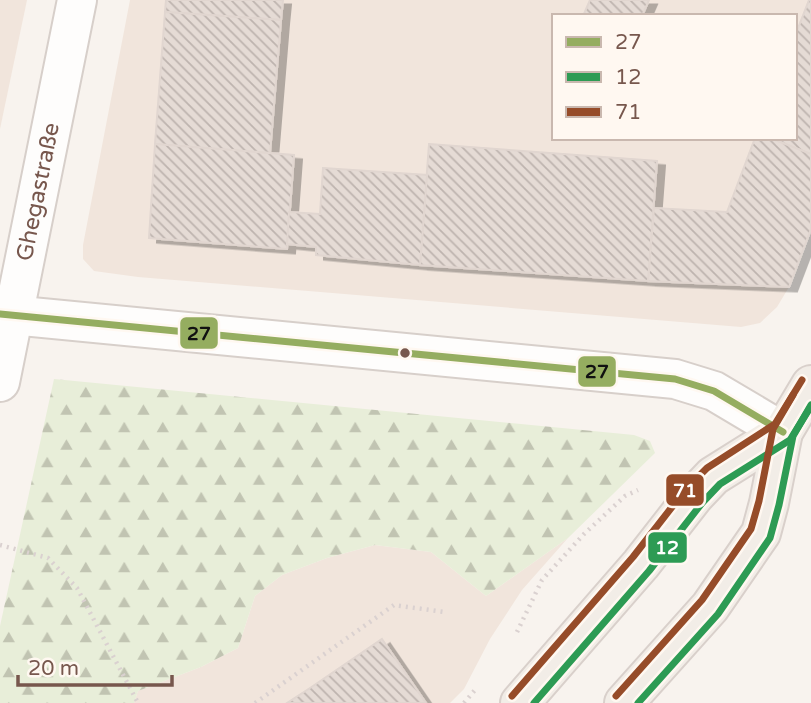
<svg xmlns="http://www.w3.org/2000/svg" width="811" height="703" font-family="'Varela Round',sans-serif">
<defs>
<pattern id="forest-firs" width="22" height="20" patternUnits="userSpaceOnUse" patternTransform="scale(1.75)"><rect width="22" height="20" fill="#e8eed9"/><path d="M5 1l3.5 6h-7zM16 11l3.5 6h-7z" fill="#c1c4b2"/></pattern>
<pattern id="building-back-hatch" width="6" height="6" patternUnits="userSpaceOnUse" patternTransform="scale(1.75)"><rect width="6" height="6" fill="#e5dbd5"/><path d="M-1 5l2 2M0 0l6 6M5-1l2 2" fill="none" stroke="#beb4af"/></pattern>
<filter id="shadow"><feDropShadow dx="8" dy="4.5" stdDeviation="0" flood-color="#0004"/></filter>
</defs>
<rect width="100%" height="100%" fill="#f8f3ee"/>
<g fill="#f1e5dc" fill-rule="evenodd">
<path d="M0,0H27L0,129Z"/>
<path d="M130,0H811V229L789,287L777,307L760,323L741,327L138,277L94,271L83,259V245ZM554,16H795V138H554Z"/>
<path d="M568,538L522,590L490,639L464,689L450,703H134L138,691L201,667L238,648L255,596L282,575L327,558L375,545L431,552L486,596Z"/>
</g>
<path fill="url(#forest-firs)" d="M54,379L634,435L650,441L655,453L568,538L486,596L431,552L375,545L327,558L282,575L255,596L238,648L201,667L138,691L134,703H0V626Z"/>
<g fill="url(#building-back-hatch)" stroke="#e1d6d0" stroke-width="2" filter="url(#shadow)">
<path d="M166,0H283L281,20L165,12Z"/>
<path d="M590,0H649L642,16H583Z"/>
<path d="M809,0H811V154L770,138H795V36Z"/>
<path d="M165,12L281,20L270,153L155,144Z"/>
<path d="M755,138H770L811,154V229L789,287L648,281L654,208L727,212Z"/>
<path d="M155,144L294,155L287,249L149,238Z"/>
<path d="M429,144L657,161L648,281L420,265Z"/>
<path d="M323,168L427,175L420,265L316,255V247L287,244L289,212L320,214Z"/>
<path d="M382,639L426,703H287L310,688Z"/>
</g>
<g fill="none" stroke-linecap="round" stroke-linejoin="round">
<defs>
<g id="minor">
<path d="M0,314L675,379L714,391L783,432"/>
<path id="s1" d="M0,382L77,0"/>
</g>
<g id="major">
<path d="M520,703L641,564L694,496L713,476L783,432"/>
<path d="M624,703L710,607L761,533L769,503L783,432L811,385"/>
</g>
</defs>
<use href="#minor" stroke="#d7cfca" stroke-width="42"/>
<use href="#major" stroke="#d9d0cb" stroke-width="42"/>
<g stroke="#dad1d0" stroke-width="4.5" stroke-dasharray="2 5" stroke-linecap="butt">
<path d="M0,545L48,558L77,588L138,703"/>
<path d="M517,632L542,580L584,534L625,496L638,490"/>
<path d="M255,703L394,605L444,612"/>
<path d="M464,703L475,690"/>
</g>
<use href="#minor" stroke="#fefdfc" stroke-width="38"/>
<use href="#major" stroke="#f2ede7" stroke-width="38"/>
<defs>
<path id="bus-1" d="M0,314L675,379L714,391L783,432"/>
<g id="bus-2">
<path d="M534,703L649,571L702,503L720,484L790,440L811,406"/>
<path d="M638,703L718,614L770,538L779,505L793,436L811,405"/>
</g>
<g id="bus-3">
<path d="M512,696L633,557L686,489L707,468L775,424L802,380"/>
<path d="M616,696L702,600L751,529L759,501L773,429L793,395"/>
</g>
</defs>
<use href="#bus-1" stroke="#fff8f1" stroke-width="12"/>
<use href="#bus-2" stroke="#fff8f1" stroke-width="12"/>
<use href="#bus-3" stroke="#fff8f1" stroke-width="12"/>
<use href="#bus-1" stroke="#95ad60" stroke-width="7"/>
<use href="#bus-2" stroke="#2d9b54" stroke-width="7"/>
<use href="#bus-3" stroke="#964c29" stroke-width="7"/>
</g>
<circle fill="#77574d" stroke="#fff8f1" stroke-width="2.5" cx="405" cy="353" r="6"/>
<g text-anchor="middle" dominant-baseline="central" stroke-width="7" stroke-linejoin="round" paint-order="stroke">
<g font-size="23" fill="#77574d" stroke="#fff8f1">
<text stroke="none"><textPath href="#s1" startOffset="194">Ghegastraße</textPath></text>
</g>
</g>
<g stroke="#fff8f1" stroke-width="2.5">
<rect x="179" y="316" width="40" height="34" rx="7" fill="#95ad60"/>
<rect x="577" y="355" width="40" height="33" rx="7" fill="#95ad60"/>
<rect x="665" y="473" width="40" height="34" rx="7" fill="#964c29"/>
<rect x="647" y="531" width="41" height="33" rx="7" fill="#2d9b54"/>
</g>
<g font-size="19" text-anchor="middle" font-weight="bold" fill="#fff">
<text x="685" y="497">71</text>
<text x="667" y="554">12</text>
</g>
<g font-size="19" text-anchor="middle" font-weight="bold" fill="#111">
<text x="199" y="340">27</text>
<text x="597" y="378">27</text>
</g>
<rect x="552" y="14" width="245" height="126" fill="#fff8f1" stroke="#c9b8af" stroke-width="2"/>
<rect x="566" y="37" width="35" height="10" fill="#95ad60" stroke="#c9b8af" stroke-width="2"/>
<text x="615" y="49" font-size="21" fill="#77574d">27</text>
<rect x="566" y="72" width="35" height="10" fill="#2d9b54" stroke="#c9b8af" stroke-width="2"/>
<text x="615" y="84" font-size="21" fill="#77574d">12</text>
<rect x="566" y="107" width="35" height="10" fill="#964c29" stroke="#c9b8af" stroke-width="2"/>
<text x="615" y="119" font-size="21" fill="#77574d">71</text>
<path d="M18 675v10h154v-10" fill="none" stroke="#77574d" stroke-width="3.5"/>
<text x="28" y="675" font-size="21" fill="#77574d" stroke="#fff8f1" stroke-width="5" paint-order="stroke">20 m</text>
</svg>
